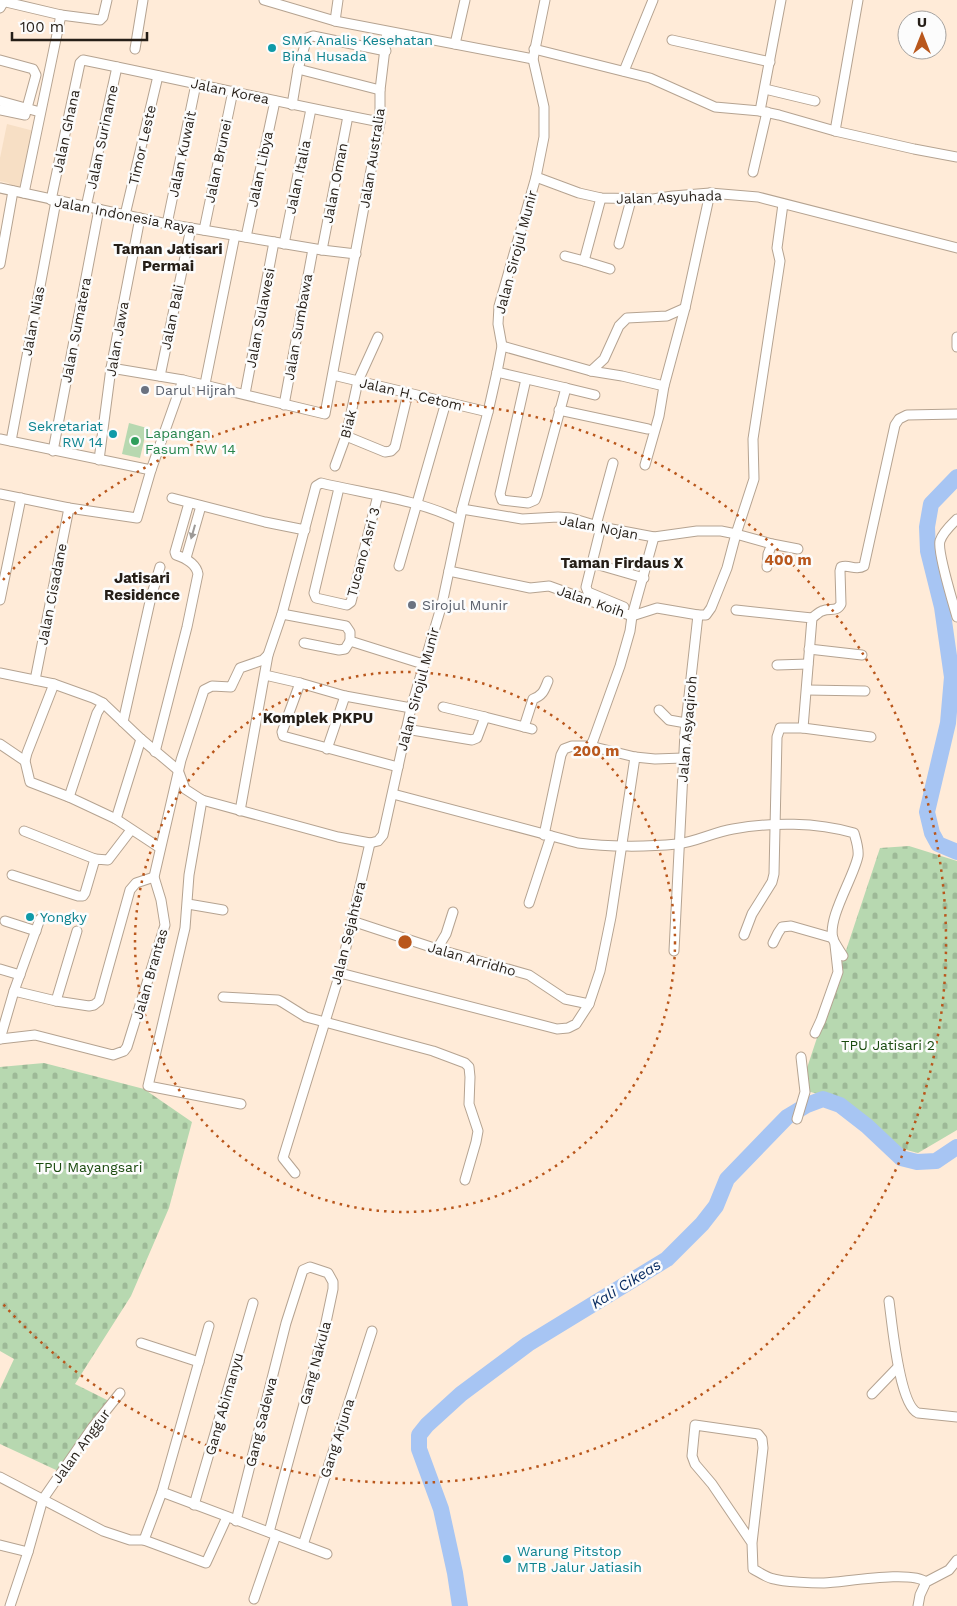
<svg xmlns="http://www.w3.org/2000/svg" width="957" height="1606" font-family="'Work Sans',sans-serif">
<defs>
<pattern id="cemetery-stones" width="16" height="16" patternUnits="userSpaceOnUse" patternTransform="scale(1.25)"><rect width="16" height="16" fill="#b7d8b0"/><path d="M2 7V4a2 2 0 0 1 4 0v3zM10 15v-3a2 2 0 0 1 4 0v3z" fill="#9db997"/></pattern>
</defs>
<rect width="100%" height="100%" fill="#ffebd8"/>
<path fill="#f7dfc5" d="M7,124L38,132L25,189L16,188L8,183L0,181V158Z"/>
<g fill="url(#cemetery-stones)">
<path d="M909,846L957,861V1130L918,1153L895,1147L846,1102L800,1089L880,848Z"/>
<path d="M44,1063L144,1089L192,1122L169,1208L131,1296L75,1384L109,1401L95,1423L69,1476L0,1444V1389L14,1359L0,1351V1067Z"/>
</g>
<path fill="#b7d8b0" d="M129,423L147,428L140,458L122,454Z"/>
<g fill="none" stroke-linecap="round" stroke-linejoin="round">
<g stroke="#a7c5f3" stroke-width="16">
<path d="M957,477L931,504L927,527L928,551L942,607L952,677L948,723L927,812L932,833L938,844L957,852"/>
<path d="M460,1606L455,1573L441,1509L419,1449V1435L427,1425L461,1394L528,1344L667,1259L702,1224L716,1206L727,1179L787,1117L807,1105L823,1099L840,1105L867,1126L901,1158L917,1162L936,1161L957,1147"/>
</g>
<defs>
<g id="minor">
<path d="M264,0L335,21L533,59"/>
<path d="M0,8L3,3L6,2L61,15"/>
<path d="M335,21L338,0"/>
<path d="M672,40L770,62"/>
<path d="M455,44L465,0"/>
<path d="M135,49L143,0"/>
<path d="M534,49L650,78L715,107L760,111L779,115L835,131L914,149L957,157"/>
<path d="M0,60L33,69L36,75L25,115L0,110"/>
<path d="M298,69L380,90"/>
<path d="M624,71L653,0"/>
<path d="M765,89L815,101"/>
<path d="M0,101L40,112"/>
<path d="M292,105L298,69L307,38L313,36L386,51"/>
<path d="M760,111L781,0"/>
<path d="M835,131L858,0"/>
<path d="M753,172L767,112"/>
<path d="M536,177L579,193L601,198L653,199L673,196L710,193L758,197L957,248"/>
<path d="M0,188L167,224L322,250L356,254"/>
<path d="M24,193L61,15L100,20L103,17L107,0"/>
<path d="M51,200L80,63L83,60C182,80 281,103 380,122"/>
<path d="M86,207L117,67"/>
<path d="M125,215L158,76"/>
<path d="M167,224L196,84"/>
<path d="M204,230L233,91"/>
<path d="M246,237L275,101"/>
<path d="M284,244L311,109"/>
<path d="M619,244L631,200"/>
<path d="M322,250L348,116"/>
<path d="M565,256L584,261L601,198"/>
<path d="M584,261L610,269"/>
<path d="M0,264L13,191"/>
<path d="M957,337V347"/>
<path d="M502,346L591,371L604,359L619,326L627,318L667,316L685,308"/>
<path d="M111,368L183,380L325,414L380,122V90L387,32"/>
<path d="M591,371L622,376L664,386"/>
<path d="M497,372L566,388L537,495L535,500L528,503L502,500L500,494L526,379"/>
<path d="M333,375L488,412"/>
<path d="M160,376L191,228"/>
<path d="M205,384L235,235"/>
<path d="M566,388L595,395"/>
<path d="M245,394L274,242"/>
<path d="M284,405L313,249"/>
<path d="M559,410L648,429"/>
<path d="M346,436L385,452L391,451L395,447L408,393"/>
<path d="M0,439L151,470"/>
<path d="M11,441L56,201"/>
<path d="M53,451L99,209"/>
<path d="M99,460L111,368L140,218"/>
<path d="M645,465L659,416L664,386L685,308L710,193"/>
<path d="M335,466L346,436L358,381L378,337"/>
<path d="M339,488L314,593L316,598L347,605L351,602L378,495"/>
<path d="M0,494L69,508L137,518L151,470L183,380"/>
<path d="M172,498L265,522L305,530"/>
<path d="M462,509L522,519L558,517L571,518L601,527L654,537L697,531H721L736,534L772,544L768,554L767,567"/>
<path d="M957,519C951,525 943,532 940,541C937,551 953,603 957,617"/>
<path d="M596,525L613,463"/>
<path d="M601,527L586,587L588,592L624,607"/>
<path d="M772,544L798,549"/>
<path d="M186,558L201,506"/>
<path d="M592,563L644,578"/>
<path d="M399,566L446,402"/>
<path d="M449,571L530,588L549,586L632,616L657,608L698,615H706L711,608L727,568L736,534L754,479L753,439L780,261L777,248L783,204"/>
<path d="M0,600L21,498"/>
<path d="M736,610L812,618L803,728H780L777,737L774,874L772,882L752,914L744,935"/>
<path d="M282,614L346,626L350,632V641L423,664"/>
<path d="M812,618C815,616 819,612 822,611C830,607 836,613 841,604L840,571L841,567C849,564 856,571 864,566L895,425L899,419L907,415L957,414"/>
<path d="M304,643L339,650L345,649L350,641"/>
<path d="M809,649L862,655"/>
<path d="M777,665L808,664"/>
<path d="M0,673L54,684L93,698L103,703L141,739L178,770L185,789L202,800L338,837L370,843L378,841L383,835L411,708L442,604L462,509L488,412L497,372L502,346L498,324L499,306L536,177L544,137V107L533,59L545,0"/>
<path d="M265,675L300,683L345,696L411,708"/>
<path d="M35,680L69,508"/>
<path d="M300,683L282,732L283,736L398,767"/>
<path d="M54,684L27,753L25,761L30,782L69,797L116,819L160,848"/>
<path d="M807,690L865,691"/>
<path d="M443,707L485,717"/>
<path d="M659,710L669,720L686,723"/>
<path d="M123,722L151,597L160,567"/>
<path d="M524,727L533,699C543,695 544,691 548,681"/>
<path d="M803,728L871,737"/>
<path d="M406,729L472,740L477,738L485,717L532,729"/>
<path d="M0,744L25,761"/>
<path d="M590,746L635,757L655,759L683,758"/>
<path d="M327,749L345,696"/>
<path d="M155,752L187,627L198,574C196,563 185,558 176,555L175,552L189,503"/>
<path d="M393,794L578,843C608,847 647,847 677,844C696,842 714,832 733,829C772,822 816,822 854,833C856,840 859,848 858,856C854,877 827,918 833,939C835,944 840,951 843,956"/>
<path d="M69,797L97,713L103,703"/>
<path d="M202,800L189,875L185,928L148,1086L241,1104"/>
<path d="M240,811L268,655L282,614L316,486L321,483C367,494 416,499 459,520"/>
<path d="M116,819L141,739"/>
<path d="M24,831L95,859"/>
<path d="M544,835L561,755L564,749L572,746H590L593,741L620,666L630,631L632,616L654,537"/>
<path d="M12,875L78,896H83L85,893L95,859L108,860L131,830"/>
<path d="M529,903L551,836"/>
<path d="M188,904L223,910"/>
<path d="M5,921L36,931"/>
<path d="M352,921L437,949L529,975L565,999L589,1004"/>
<path d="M773,943L778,933L782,927L791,926L833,938"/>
<path d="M437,949L446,934L453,912"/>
<path d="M674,951L685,732L698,615"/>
<path d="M0,969L20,975"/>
<path d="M340,973L557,1029L568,1028L576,1024L589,1004L600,971L611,917L635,757"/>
<path d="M14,991L56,1001L89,1006L94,1005L99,1001L130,890L136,883L154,877"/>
<path d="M223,997L278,1000L282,1002L306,1017L433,1051L465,1063L469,1067L470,1077L469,1104L478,1131L476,1142L465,1180"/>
<path d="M56,1001L77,931"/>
<path d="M815,1033L821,1020L838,972L835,945"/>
<path d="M0,1039L35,1035L113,1055L124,1051L127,1047L165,925L161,900L154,877L181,760L204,690L212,686L231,687L240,668L263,660L268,655"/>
<path d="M0,1039L14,991L40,919"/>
<path d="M797,1119L805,1092L801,1057"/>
<path d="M295,1173L283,1158L340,973L370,843"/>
<path d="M889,1301C892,1322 899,1405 918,1413L957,1417"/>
<path d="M141,1343L199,1362"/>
<path d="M872,1394L898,1367"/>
<path d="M0,1477L103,1531L130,1540H144L206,1563L227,1517"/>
<path d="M162,1492L327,1554"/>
<path d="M194,1505L253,1303"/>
<path d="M236,1521L286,1323L303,1270L310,1267L328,1273L333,1282V1289L325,1327L269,1532"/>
<path d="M144,1540L162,1492L209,1326"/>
<path d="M752,1543L712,1484L695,1464L692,1456L695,1425L758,1434L762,1439L763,1448L752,1543L753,1569C759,1572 767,1578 774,1579C784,1582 813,1583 824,1583C846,1582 911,1570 926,1582"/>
<path d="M0,1545L28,1552"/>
<path d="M303,1545L372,1331"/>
<path d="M254,1599L276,1535"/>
<path d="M10,1606L28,1552L43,1499L92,1428L120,1393"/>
<path d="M918,1606L920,1595L926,1582L949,1570L957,1560"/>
</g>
</defs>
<use href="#minor" stroke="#b5a391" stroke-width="11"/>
<use href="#minor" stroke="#fff" stroke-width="9"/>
</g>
<defs><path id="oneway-solid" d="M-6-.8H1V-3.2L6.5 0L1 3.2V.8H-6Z" transform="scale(1.25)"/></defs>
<use fill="#9d9a97" href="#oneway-solid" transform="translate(193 532) rotate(106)"/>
<g fill="none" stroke="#b9571c" stroke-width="2.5" stroke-dasharray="2.5 5">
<circle cx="405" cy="942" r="270"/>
<path d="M3 580A541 541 0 1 1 3 1304"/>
</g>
<g fill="#0f9aa8" stroke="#fcfcfc" stroke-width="2">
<circle cx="272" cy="48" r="5"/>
<circle cx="113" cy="434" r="5"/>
<circle cx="30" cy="917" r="5"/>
<circle cx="507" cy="1559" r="5"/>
</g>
<g fill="#6b7280" stroke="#fcfcfc" stroke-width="2">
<circle cx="145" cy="390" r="5"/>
<circle cx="412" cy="605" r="5"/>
</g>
<circle fill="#2e9e5b" stroke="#fcfcfc" stroke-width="2" cx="135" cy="441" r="5"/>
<g text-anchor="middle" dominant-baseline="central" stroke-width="5" stroke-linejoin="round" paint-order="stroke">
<g font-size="14" fill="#0d838f" stroke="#fcfcfc" text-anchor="start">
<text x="282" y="40">SMK Analis Kesehatan<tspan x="282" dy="16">Bina Husada</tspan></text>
<text x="103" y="426" text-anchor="end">Sekretariat<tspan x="103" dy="16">RW 14</tspan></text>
<text x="40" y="917">Yongky</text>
<text x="517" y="1551">Warung Pitstop<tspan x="517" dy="16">MTB Jalur Jatiasih</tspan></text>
</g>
<g font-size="14" fill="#251e17" stroke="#fcfcfc">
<text transform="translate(230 91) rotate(12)">Jalan Korea</text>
<text transform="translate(66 131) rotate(-78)">Jalan Ghana</text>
<text transform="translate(102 137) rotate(-78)">Jalan Suriname</text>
<text transform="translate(142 145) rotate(-77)">Timor Leste</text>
<text transform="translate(182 154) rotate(-78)">Jalan Kuwait</text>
<text transform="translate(372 158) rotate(-81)">Jalan Australia</text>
<text transform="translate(218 161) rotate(-78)">Jalan Brunei</text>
<text transform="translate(260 169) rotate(-78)">Jalan Libya</text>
<text transform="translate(298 177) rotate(-78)">Jalan Italia</text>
<text transform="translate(335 183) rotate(-79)">Jalan Oman</text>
<text transform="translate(669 197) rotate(-2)">Jalan Asyuhada</text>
<text transform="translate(125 215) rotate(11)">Jalan Indonesia Raya</text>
<text transform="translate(516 252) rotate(-75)">Jalan Sirojul Munir</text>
<text transform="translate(172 317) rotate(-78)">Jalan Bali</text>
<text transform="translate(260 318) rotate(-79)">Jalan Sulawesi</text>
<text transform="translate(33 321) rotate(-79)">Jalan Nias</text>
<text transform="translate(298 327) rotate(-80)">Jalan Sumbawa</text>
<text transform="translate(76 330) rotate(-79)">Jalan Sumatera</text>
<text transform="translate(117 339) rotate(-80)">Jalan Jawa</text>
<text transform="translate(411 394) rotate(13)">Jalan H. Cetom</text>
<text transform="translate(348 424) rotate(-76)">Biak</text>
<text transform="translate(599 527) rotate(11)">Jalan Nojan</text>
<text transform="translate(363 552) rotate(-75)">Tucano Asri 3</text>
<text transform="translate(52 594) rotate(-79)">Jalan Cisadane</text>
<text transform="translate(591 601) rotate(19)">Jalan Koih</text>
<text transform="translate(418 689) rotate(-75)">Jalan Sirojul Munir</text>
<text transform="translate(687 729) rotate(-85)">Jalan Asyaqiroh</text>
<text transform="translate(348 933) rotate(-76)">Jalan Sejahtera</text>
<text transform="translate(472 959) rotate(16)">Jalan Arridho</text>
<text transform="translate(150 974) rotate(-74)">Jalan Brantas</text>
<text transform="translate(315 1363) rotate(-75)">Gang Nakula</text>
<text transform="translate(224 1404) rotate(-74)">Gang Abimanyu</text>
<text transform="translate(261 1422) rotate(-76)">Gang Sadewa</text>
<text transform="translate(337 1438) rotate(-72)">Gang Arjuna</text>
<text transform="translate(81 1446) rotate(-54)">Jalan Anggur</text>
</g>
<g font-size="14" fill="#5b616d" stroke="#fcfcfc" text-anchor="start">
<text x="155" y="390">Darul Hijrah</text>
<text x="422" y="605">Sirojul Munir</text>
</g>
<g font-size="14" fill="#27864d" stroke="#fcfcfc" text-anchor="start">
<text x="145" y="433">Lapangan<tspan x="145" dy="16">Fasum RW 14</tspan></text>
</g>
<g font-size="14" fill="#1a4a0e" stroke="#fcfcfc">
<text x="888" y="1045">TPU Jatisari 2</text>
<text x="89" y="1167">TPU Mayangsari</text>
</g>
<g font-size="15" font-weight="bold" fill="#251e17" stroke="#fcfcfc">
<text x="168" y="249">Taman Jatisari<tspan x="168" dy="17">Permai</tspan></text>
<text x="622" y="563">Taman Firdaus X</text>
<text x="142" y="578">Jatisari<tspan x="142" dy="17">Residence</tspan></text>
<text x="318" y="718">Komplek PKPU</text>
</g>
<g font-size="15" font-style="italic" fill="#0b2e63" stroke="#fcfcfc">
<text transform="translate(626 1284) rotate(-32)">Kali Cikeas</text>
</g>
</g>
<circle cx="405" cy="942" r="8" fill="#b9571c" stroke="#fcfcfc" stroke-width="2.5"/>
<g font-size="15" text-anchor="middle" font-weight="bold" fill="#b9571c" stroke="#fcfcfc" stroke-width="5" stroke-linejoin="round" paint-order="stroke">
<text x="788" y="565">400 m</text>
<text x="596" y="756">200 m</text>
</g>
<g transform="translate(922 35)"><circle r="24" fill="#fcfcfc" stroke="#a6a3a0"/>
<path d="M0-4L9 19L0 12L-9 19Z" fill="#b9571c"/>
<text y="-8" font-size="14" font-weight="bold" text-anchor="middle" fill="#251e17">U</text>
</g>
<path d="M12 32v8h135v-8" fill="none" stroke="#251e17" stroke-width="2.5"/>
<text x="20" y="32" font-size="15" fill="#251e17" stroke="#fcfcfc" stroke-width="4" paint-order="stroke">100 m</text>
</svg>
